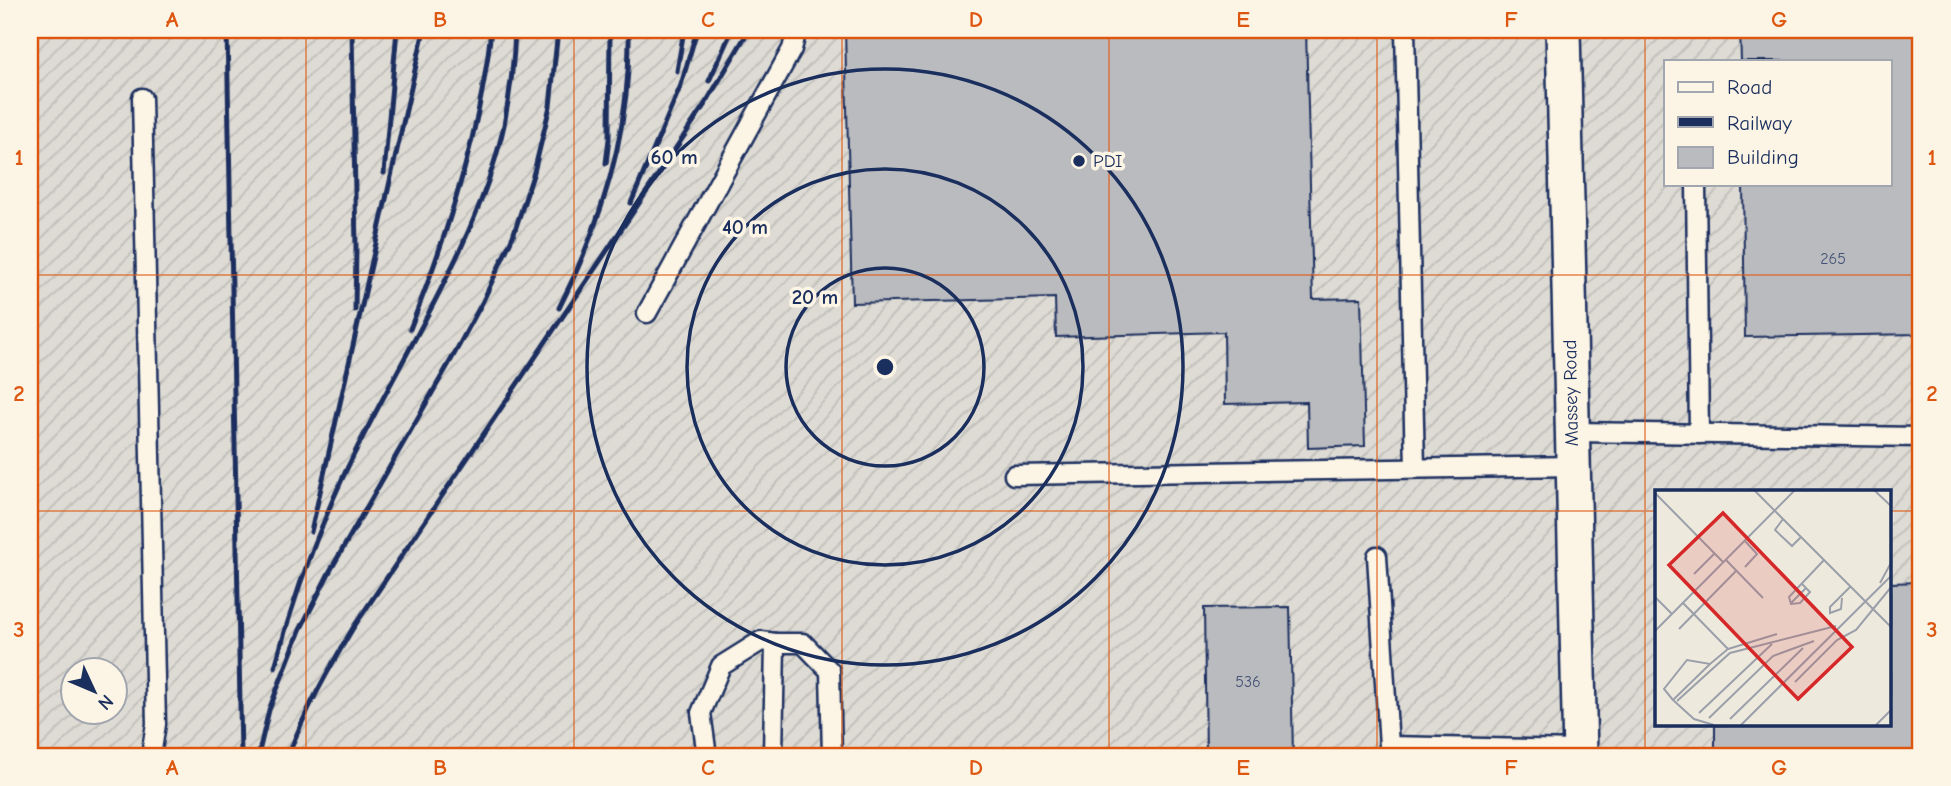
<svg xmlns="http://www.w3.org/2000/svg" width="1951" height="786" font-family="'Comic Neue',sans-serif">
<defs>
<pattern id="industrial-furrows" width="10" height="10" patternUnits="userSpaceOnUse" patternTransform="scale(1.75)"><rect width="10" height="10" fill="#dedbd4"/><path d="M-1 1l2-2M0 10L10 0M9 11l2-2" fill="none" stroke="#bebcb8"/></pattern>
</defs>
<rect width="100%" height="100%" fill="#eee9dd"/>
<filter id="ink" filterUnits="userSpaceOnUse"><feTurbulence type="fractalNoise" baseFrequency=".0143" numOctaves="2"/><feDisplacementMap in="SourceGraphic" scale="14" xChannelSelector="R" yChannelSelector="G"/><feConvolveMatrix kernelMatrix="1 2 1 2 8 2 1 2 1" color-interpolation-filters="sRGB"/></filter>
<g filter="url(#ink)">
<path fill="url(#industrial-furrows)" fill-rule="evenodd" d="M30,30H1921V756H30ZM1666,61H1890V184H1666ZM1657,492H1890V725H1657ZM74,670H116V712H74Z"/>
<g fill="#babbbe" stroke="#1b2f5e" stroke-width="2">
<path d="M845,30H1306L1313,299L1361,298L1365,446L1308,448L1307,402L1225,404L1224,332L1056,337L1055,298L852,303Z"/>
<path d="M1740,30H1921V334L1745,337L1743,184H1890V61H1741Z"/>
<path d="M1921,582V756H1715V725H1890V583Z"/>
<path d="M1290,607L1293,756H1206L1204,608Z"/>
</g>
<g fill="none" stroke-linecap="round" stroke-linejoin="round">
<defs>
<g id="lane">
<path d="M1405,30L1415,468"/>
<path d="M142,98L156,724L151,756"/>
<path d="M1696,184L1699,434"/>
<path d="M647,313L792,49L797,30"/>
<path d="M1572,432L1921,437"/>
<path d="M1014,475L1573,466"/>
<path d="M1377,556L1389,746L1580,750"/>
<path d="M707,756L701,713L721,666L761,641L775,643H803L830,671L832,756"/>
<path d="M773,756L775,643"/>
</g>
<path id="street" d="M1563,30L1580,756"/>
</defs>
<use href="#lane" stroke="#1b2f5e" stroke-width="23"/>
<use href="#street" stroke="#1b2f5e" stroke-width="38"/>
<use href="#lane" stroke="#fcf5e5" stroke-width="18"/>
<use href="#street" stroke="#fcf5e5" stroke-width="33"/>
<g stroke="#1b2f5e" stroke-width="5">
<path d="M227,30L241,756"/>
<path d="M352,30L356,248L355,310"/>
<path d="M677,71L684,30"/>
<path d="M709,81L732,30"/>
<path d="M606,163L609,139L610,30"/>
<path d="M384,173L397,30"/>
<path d="M631,203L681,85L697,30"/>
<path d="M559,308C603,221 631,128 629,30"/>
<path d="M410,329C447,236 481,130 491,30"/>
<path d="M311,532L424,30"/>
<path d="M275,667C292,602 315,538 343,477C395,365 478,246 504,125C510,94 514,61 515,30"/>
<path d="M258,756L269,710L300,630L330,571L451,360L483,301L513,236L534,172L550,106L558,30"/>
<path d="M288,756C305,711 328,670 353,628L662,169L707,101L749,30"/>
</g>
</g>
</g>
<path fill="none" stroke="#de5710" stroke-width="2" stroke-opacity="0.55" d="M306,30V756M574,30V756M842,30V756M1109,30V756M1377,30V756M1645,30V756M30,275H1921M30,511H1657M1890,511H1921"/>
<g fill="none" stroke="#1b2f5e" stroke-width="3.5">
<circle cx="885" cy="367" r="99"/>
<circle cx="885" cy="367" r="198"/>
<circle cx="885" cy="367" r="298"/>
</g>
<circle fill="#1b2f5e" stroke="#fcf5e5" stroke-width="2.5" cx="1079" cy="161" r="7"/>
<g text-anchor="middle" dominant-baseline="central" stroke-width="7" stroke-linejoin="round" paint-order="stroke">
<g font-size="16" fill="#435276">
<text x="1833" y="259">265</text>
<text x="1248" y="682">536</text>
</g>
<g font-size="19" fill="#1b2f5e" stroke="#fcf5e5" text-anchor="start">
<text x="1093" y="161">PDI</text>
</g>
<g font-size="19" fill="#1b2f5e" stroke="#fcf5e5">
<text transform="translate(1571 393) rotate(-91)">Massey Road</text>
</g>
</g>
<g transform="translate(1655 490)">
<rect width="236" height="236" fill="#eee9dd"/>
<path fill="none" stroke="#9a9faa" stroke-width="2" d="M99,0L237,138M219,0L237,17M0,3L68,72M128,29L120,40L137,56L146,47M90,51L102,64L90,77M71,70L108,108M39,84L60,63M225,93L237,71M147,94L155,102L145,113L136,114L134,107L169,70M0,107L17,124M187,108L186,119L175,123V117L195,97M136,113L151,98M24,139L81,81M0,141L140,0M73,159L122,144M55,174L18,210L39,229L59,235M140,192L182,150L201,140L237,96M18,210L9,199L32,170L55,174L73,159L28,113M22,211L75,163L181,136M44,223L117,154M54,228L118,166L159,151M75,229L148,158M85,236L237,85M220,236L237,219"/>
<path fill="#d62828" fill-opacity="0.15" stroke="#d62828" stroke-width="3.5" d="M68,23L197,157L143,209L14,75Z"/>
<rect width="236" height="236" fill="none" stroke="#1b2f5e" stroke-width="3.5"/>
</g>
<circle cx="885" cy="367" r="10" fill="#1b2f5e" stroke="#fcf5e5" stroke-width="3.5"/>
<g font-size="21" text-anchor="middle" font-weight="bold" fill="#1b2f5e" stroke="#fcf5e5" stroke-width="7" stroke-linejoin="round" paint-order="stroke">
<text x="674" y="164">60 m</text>
<text x="745" y="234">40 m</text>
<text x="815" y="304">20 m</text>
</g>
<rect width="1951" height="786" fill="none" stroke="#fcf5e5" stroke-width="77"/>
<rect x="1664" y="60" width="228" height="126" fill="#fcf5e5" stroke="#a2a6af" stroke-width="2"/>
<rect x="1678" y="82" width="35" height="10" fill="#fcf5e5" stroke="#a2a6af" stroke-width="2"/>
<text x="1727" y="94" font-size="21" fill="#1b2f5e">Road</text>
<rect x="1678" y="117" width="35" height="10" fill="#1b2f5e" stroke="#a2a6af" stroke-width="2"/>
<text x="1727" y="130" font-size="21" fill="#1b2f5e">Railway</text>
<rect x="1678" y="147" width="35" height="21" fill="#babbbe" stroke="#a2a6af" stroke-width="2"/>
<text x="1727" y="164" font-size="21" fill="#1b2f5e">Building</text>
<g transform="translate(94 691) rotate(134)"><circle r="33" fill="#fcf5e5" stroke="#a2a6af" stroke-width="2"/>
<path d="M0-5L12 26L0 18L-12 26Z" fill="#1b2f5e"/>
<text y="-10" font-size="19" font-weight="bold" text-anchor="middle" fill="#1b2f5e">N</text>
</g>
<rect x="38" y="38" width="1874" height="710" fill="none" stroke="#de5710" stroke-width="2.5"/>
<g font-size="23" text-anchor="middle" font-weight="bold" fill="#de5710">
<text x="172" y="27">A</text>
<text x="440" y="27">B</text>
<text x="708" y="27">C</text>
<text x="976" y="27">D</text>
<text x="1243" y="27">E</text>
<text x="1511" y="27">F</text>
<text x="1779" y="27">G</text>
<text x="19" y="165">1</text>
<text x="1932" y="165">1</text>
<text x="19" y="401">2</text>
<text x="1932" y="401">2</text>
<text x="19" y="637">3</text>
<text x="1932" y="637">3</text>
<text x="172" y="775">A</text>
<text x="440" y="775">B</text>
<text x="708" y="775">C</text>
<text x="976" y="775">D</text>
<text x="1243" y="775">E</text>
<text x="1511" y="775">F</text>
<text x="1779" y="775">G</text>
</g>
</svg>
